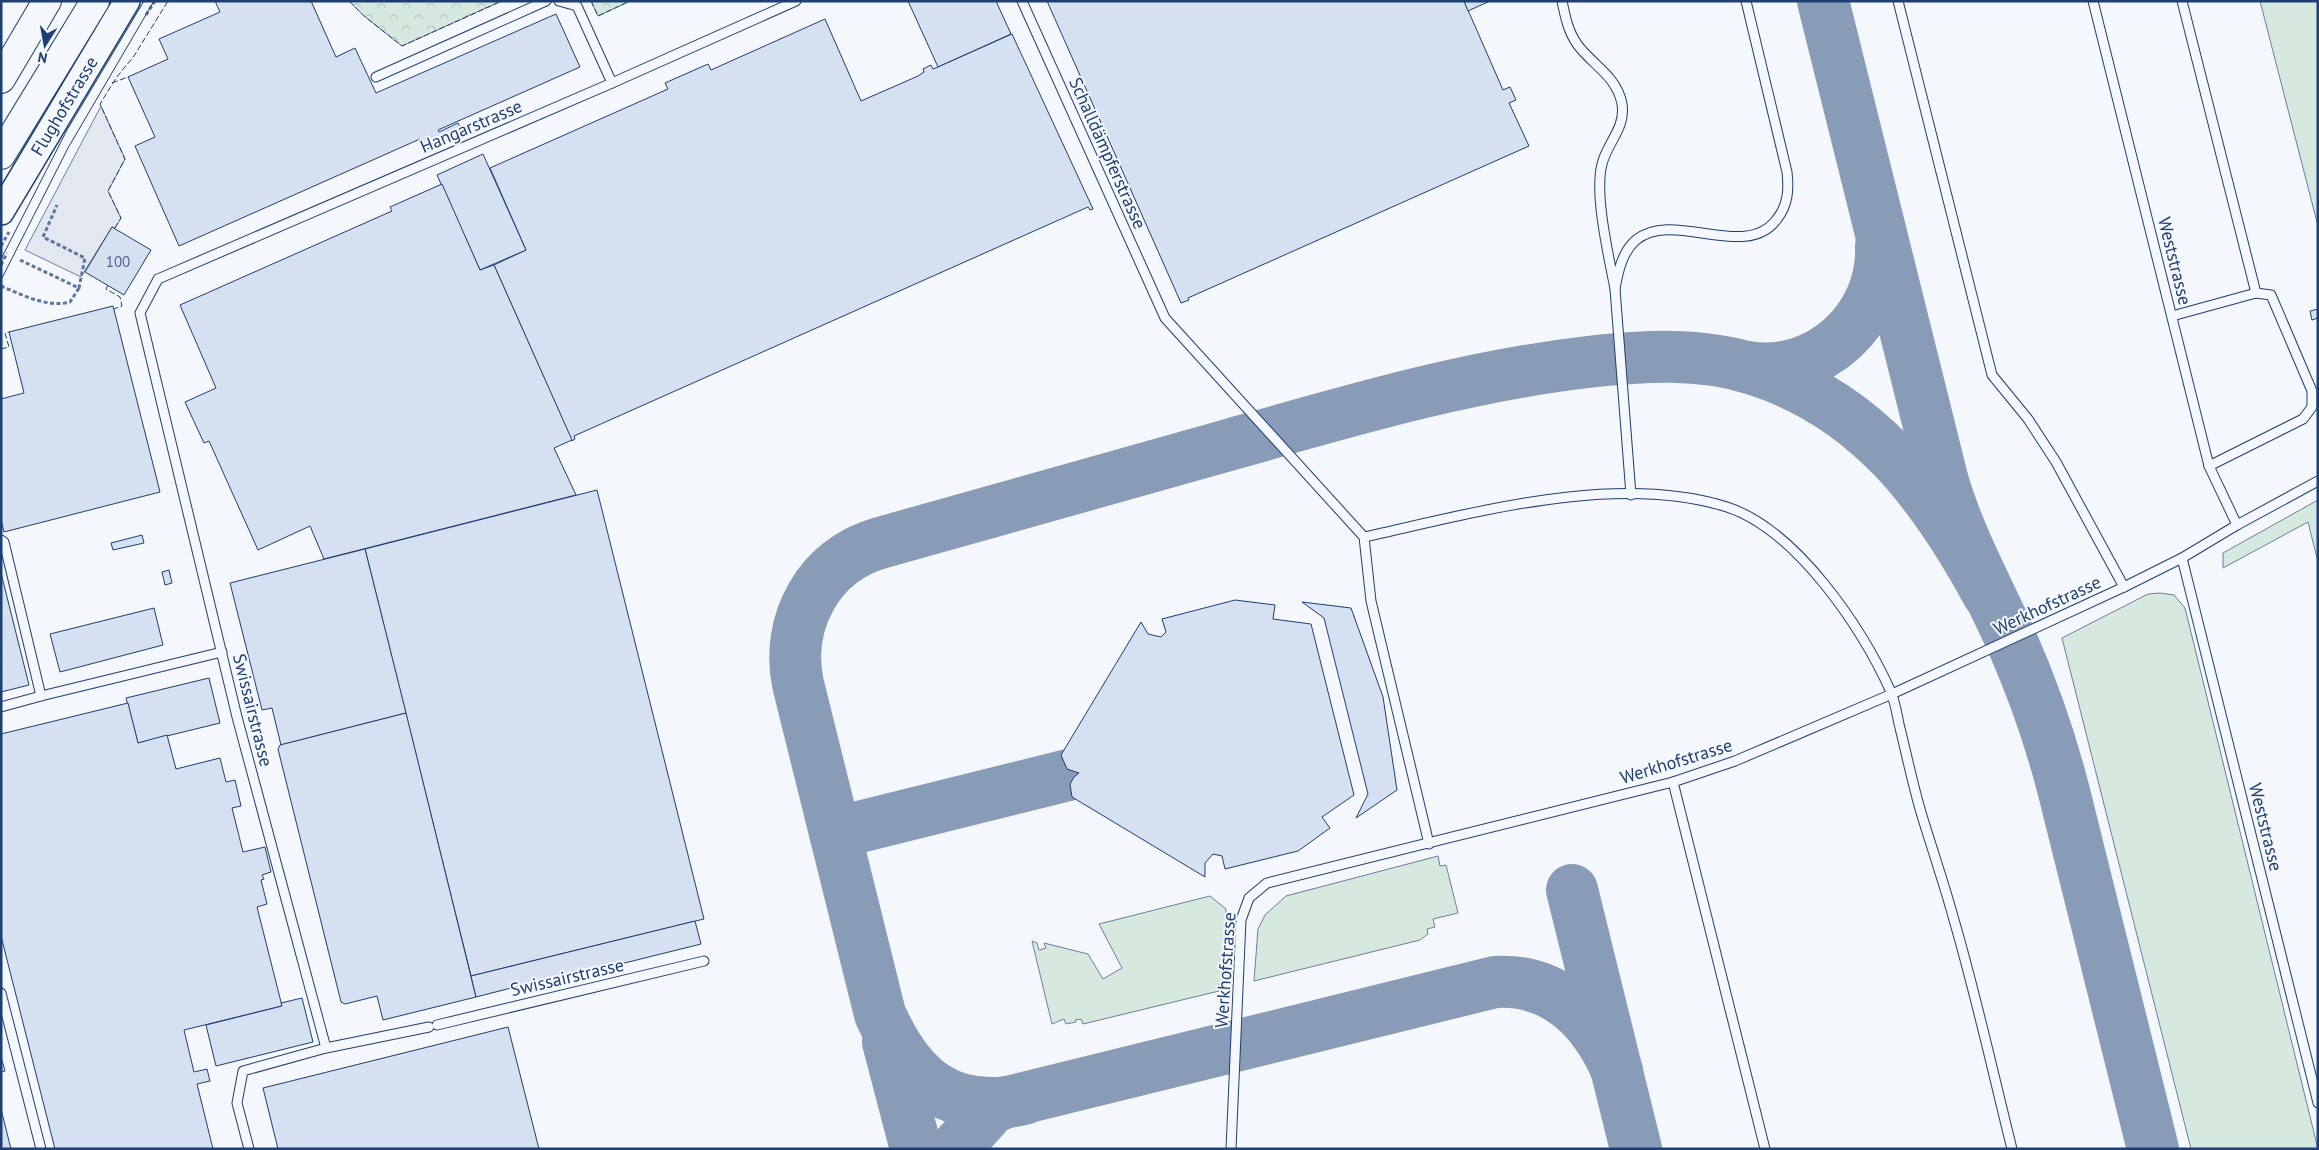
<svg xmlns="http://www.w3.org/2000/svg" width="2319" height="1150" font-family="'PT Sans',sans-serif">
<defs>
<pattern id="forest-crowns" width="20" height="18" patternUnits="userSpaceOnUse" patternTransform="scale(1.25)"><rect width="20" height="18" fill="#d7e8df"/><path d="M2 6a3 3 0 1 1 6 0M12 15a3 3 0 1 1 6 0" fill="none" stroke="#b8c8c3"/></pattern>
</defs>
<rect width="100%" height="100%" fill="#f4f7fb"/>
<g fill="#d7e8df" stroke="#687fa3">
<path d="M2260,1H2318V226Z"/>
<path d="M2318,500V562L2308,522L2223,568V553Z"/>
<path d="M2160,593L2174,595L2185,608L2318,1149H2191L2062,638L2148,594Z"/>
<path d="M1438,856L1440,866L1446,865L1458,913L1433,919L1435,927L1427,929L1428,934L1420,940L1254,981L1258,929L1265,915L1286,896Z"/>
<path d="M1210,896L1226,909L1223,983L1218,985L1219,991L1083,1024L1081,1019L1075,1020L1076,1022L1066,1024L1064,1019L1052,1024L1032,941L1037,943L1039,950L1046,948L1044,943L1088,954L1103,979L1122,968L1099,924Z"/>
</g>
<g fill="url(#forest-crowns)" stroke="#687fa3">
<path d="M349,1H501L402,46L364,16Z"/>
<path d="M591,1H630L598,16Z"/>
</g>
<path fill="#e3e8f0" stroke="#687fa3" d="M101,106L125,159L108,191L121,218L115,228L112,227L81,277L25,250Z"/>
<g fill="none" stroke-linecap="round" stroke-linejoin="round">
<g stroke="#889bb7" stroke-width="52">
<path d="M1823,1L1943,482C1960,539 1988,589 2013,644C2034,692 2051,741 2064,792L2153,1149"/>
<path d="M1747,367C1820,379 1884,318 1881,246"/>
<path d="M835,833L1149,755"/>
<path d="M1572,890L1636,1149"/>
<path d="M888,1042L916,1149"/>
<path d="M1024,1099C950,1116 909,1080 880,1014L798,684C785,622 819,560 880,543C997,510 1115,477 1232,444C1349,411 1466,376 1588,362C1644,356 1699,352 1753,369C1867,404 1934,494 1988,594"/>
<path d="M955,1149L992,1108L1004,1103L1495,982C1555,978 1595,1019 1617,1071"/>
</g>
</g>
<g fill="#d5e0f0" stroke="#1d3f73">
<path d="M215,1H311L336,57L355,48L376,93L556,14L580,67L438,130L439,132L458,123L463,133L425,150L420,139L179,246L135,146L155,137L128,77L168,59L159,39L220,12Z"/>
<path d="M908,1H996L1011,34L938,67Z"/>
<path d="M1047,1H1464L1503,90L1510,87L1516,100L1509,103L1529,146L1188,298L1189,300L1181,303Z"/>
<path d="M1464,1H1490L1468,11Z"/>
<path d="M825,19L861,101L918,76L924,72L923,69L931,65L933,69L938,67L1012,34L1093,209L1090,210L1088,207L574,436L575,439L572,441L494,265L526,250L490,168L668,89L665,83L708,64L711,70Z"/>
<path d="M483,154L526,250L480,270L437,175Z"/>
<path d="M442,184L480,270L494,265L572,440L554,448L576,495L324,559L310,526L258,550L209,441L204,443L185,402L216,388L180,305L392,211L390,207Z"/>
<path d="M112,227L151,250L124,295L85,272Z"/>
<path d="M113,306L160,492L4,532L1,519V399L24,393L9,332Z"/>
<path d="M2318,309V318L2312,320L2310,311Z"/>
<path d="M597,490L704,919L471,976L365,549Z"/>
<path d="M142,535L144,543L113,550L111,543Z"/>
<path d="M365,549L406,713L281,745L272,708L262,710L230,583Z"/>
<path d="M169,570L172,583L165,585L162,572Z"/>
<path d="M1,573L29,685L1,692Z"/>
<path d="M1235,600L1275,605L1273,619L1311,624L1354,795L1322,817L1330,828L1298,851L1225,869L1222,856L1213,854L1205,863V877L1072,797L1070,784L1074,777L1079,773L1067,769L1061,755L1141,622L1148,634L1161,637L1166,632L1162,619Z"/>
<path d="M1302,602L1351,608L1383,697L1397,790L1356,818L1368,794L1324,618Z"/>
<path d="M154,608L163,645L60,672L50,634Z"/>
<path d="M209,678L220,723L138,743L126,698Z"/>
<path d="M128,703L138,743L167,735L176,769L220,758L226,782L235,780L241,806L232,808L243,852L265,847L271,872L262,875L264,879L261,880L267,904L257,907L282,1006L184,1030L194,1072L207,1069L210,1081L197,1084L213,1149H55L1,936V734Z"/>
<path d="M406,713L476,997L383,1020L377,996L345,1004L341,1002L278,749L280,745Z"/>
<path d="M695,921L701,944L520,989L519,986L476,997L471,976Z"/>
<path d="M302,998L313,1042L216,1066L206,1025L282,1006L281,1003Z"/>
<path d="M508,1027L539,1149H278L263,1088Z"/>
<path d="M1,1057L5,1071L1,1072Z"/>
<path d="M1,1109L11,1149H1Z"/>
</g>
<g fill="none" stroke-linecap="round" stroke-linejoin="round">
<defs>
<g id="service">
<path d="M559,1L577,6L612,83"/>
<path d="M1022,1L1165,318L1364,537L1371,601L1429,844"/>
<path d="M1562,1C1565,16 1568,31 1577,44C1592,65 1617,76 1622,104C1626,128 1607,143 1602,164C1594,195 1609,257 1615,289C1618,272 1622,252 1636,240C1673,209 1746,262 1777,219C1788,205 1789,190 1787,172L1746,1"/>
<path d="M1898,1L1992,375L2028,419L2056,462L2124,587"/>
<path d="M2093,1L2209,466L2237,525"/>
<path d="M2182,1L2256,293L2271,295L2312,391V407L2303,419L2209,466"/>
<path d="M376,77L546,1"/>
<path d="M1615,289L1631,495"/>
<path d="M2172,316L2256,293"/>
<path d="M1364,537C1474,513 1616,472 1727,507C1797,530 1862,628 1891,692C1895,702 1897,714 1899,724C1906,752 1912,781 1920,809C1931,846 1944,883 1954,920C1976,995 1993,1073 2012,1149"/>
<path d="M1,540L4,542L41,696L222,652"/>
<path d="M2182,558L2318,1103"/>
<path d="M1,707L41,696"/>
<path d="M1673,782L1765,1149"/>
<path d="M1,993L41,1149"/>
<path d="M437,1025L704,961"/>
<path d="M429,1027L326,1048L237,717L140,313L158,279L612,83L796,1"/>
<path d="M249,1149L237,1103L243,1071L326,1048"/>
<path d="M1231,1149L1241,920L1249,898L1267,883L1673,782L1735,761L1892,694L2124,587L2182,558L2237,525L2318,481"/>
</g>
<path id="secondary" d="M1,212L127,1"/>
<g id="motorway">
<path d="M1,79L47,1"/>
<path d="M1,155L95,1"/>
</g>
</defs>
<use href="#service" stroke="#1d3f73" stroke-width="11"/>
<use href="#secondary" stroke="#1d3f73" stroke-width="28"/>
<use href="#motorway" stroke="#1d3f73" stroke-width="30"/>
<g stroke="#5e769c" stroke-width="3" stroke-dasharray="4 2.5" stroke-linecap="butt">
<path d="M146,15L155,1"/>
<path d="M1,246L9,232"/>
<path d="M20,260L79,288L85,258L43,237L57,205"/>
<path d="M1,265L7,253"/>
<path d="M1,286C22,295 48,308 70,302L79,288"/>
</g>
<use href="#service" stroke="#f4f7fb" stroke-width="9"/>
<use href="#secondary" stroke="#f4f7fb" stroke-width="25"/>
<use href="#motorway" stroke="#f4f7fb" stroke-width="28"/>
<g stroke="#1d3f73" stroke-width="1">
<path d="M1,259L67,130L144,1"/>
<path d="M1,280L68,148L154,1"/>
</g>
<g stroke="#1d3f73" stroke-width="1" stroke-dasharray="6 2.5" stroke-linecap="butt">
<path d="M349,1L364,16L402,46L502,1"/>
<path d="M591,1L598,16L630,1"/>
<path d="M112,83L128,77"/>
<path d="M115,228L121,218L108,191L125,159L100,104L116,78L134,56L168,1"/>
<path d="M108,285L106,289L120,297L122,306L114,309"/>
<path d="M1,349L9,347L5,333L9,332"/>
</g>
</g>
<g text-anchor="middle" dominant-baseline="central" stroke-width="4" stroke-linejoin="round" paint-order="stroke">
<g font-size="15" fill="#4b6792">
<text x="118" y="261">100</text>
</g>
<g font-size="18" fill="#1d3f73" stroke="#f4f7fb">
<text transform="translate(64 106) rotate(-59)">Flughofstrasse</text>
<text transform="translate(471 126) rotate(-23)">Hangarstrasse</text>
<text transform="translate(1108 153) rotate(66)">Schalldämpferstrasse</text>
<text transform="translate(2175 261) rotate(76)">Weststrasse</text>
<text transform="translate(2047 605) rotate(-25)">Werkhofstrasse</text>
<text transform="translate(253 710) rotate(76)">Swissairstrasse</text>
<text transform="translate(1676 761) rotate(-17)">Werkhofstrasse</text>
<text transform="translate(2266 827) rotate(76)">Weststrasse</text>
<text transform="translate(1225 970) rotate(-86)">Werkhofstrasse</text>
<text transform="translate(567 977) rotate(-13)">Swissairstrasse</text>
</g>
</g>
<rect width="2319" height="1150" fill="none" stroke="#1d3f73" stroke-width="5"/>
<g transform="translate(45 45) rotate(191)" stroke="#f4f7fb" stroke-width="4" paint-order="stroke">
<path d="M0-4L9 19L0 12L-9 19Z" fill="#1d3f73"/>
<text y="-8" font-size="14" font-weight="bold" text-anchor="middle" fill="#1d3f73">N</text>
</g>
</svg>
